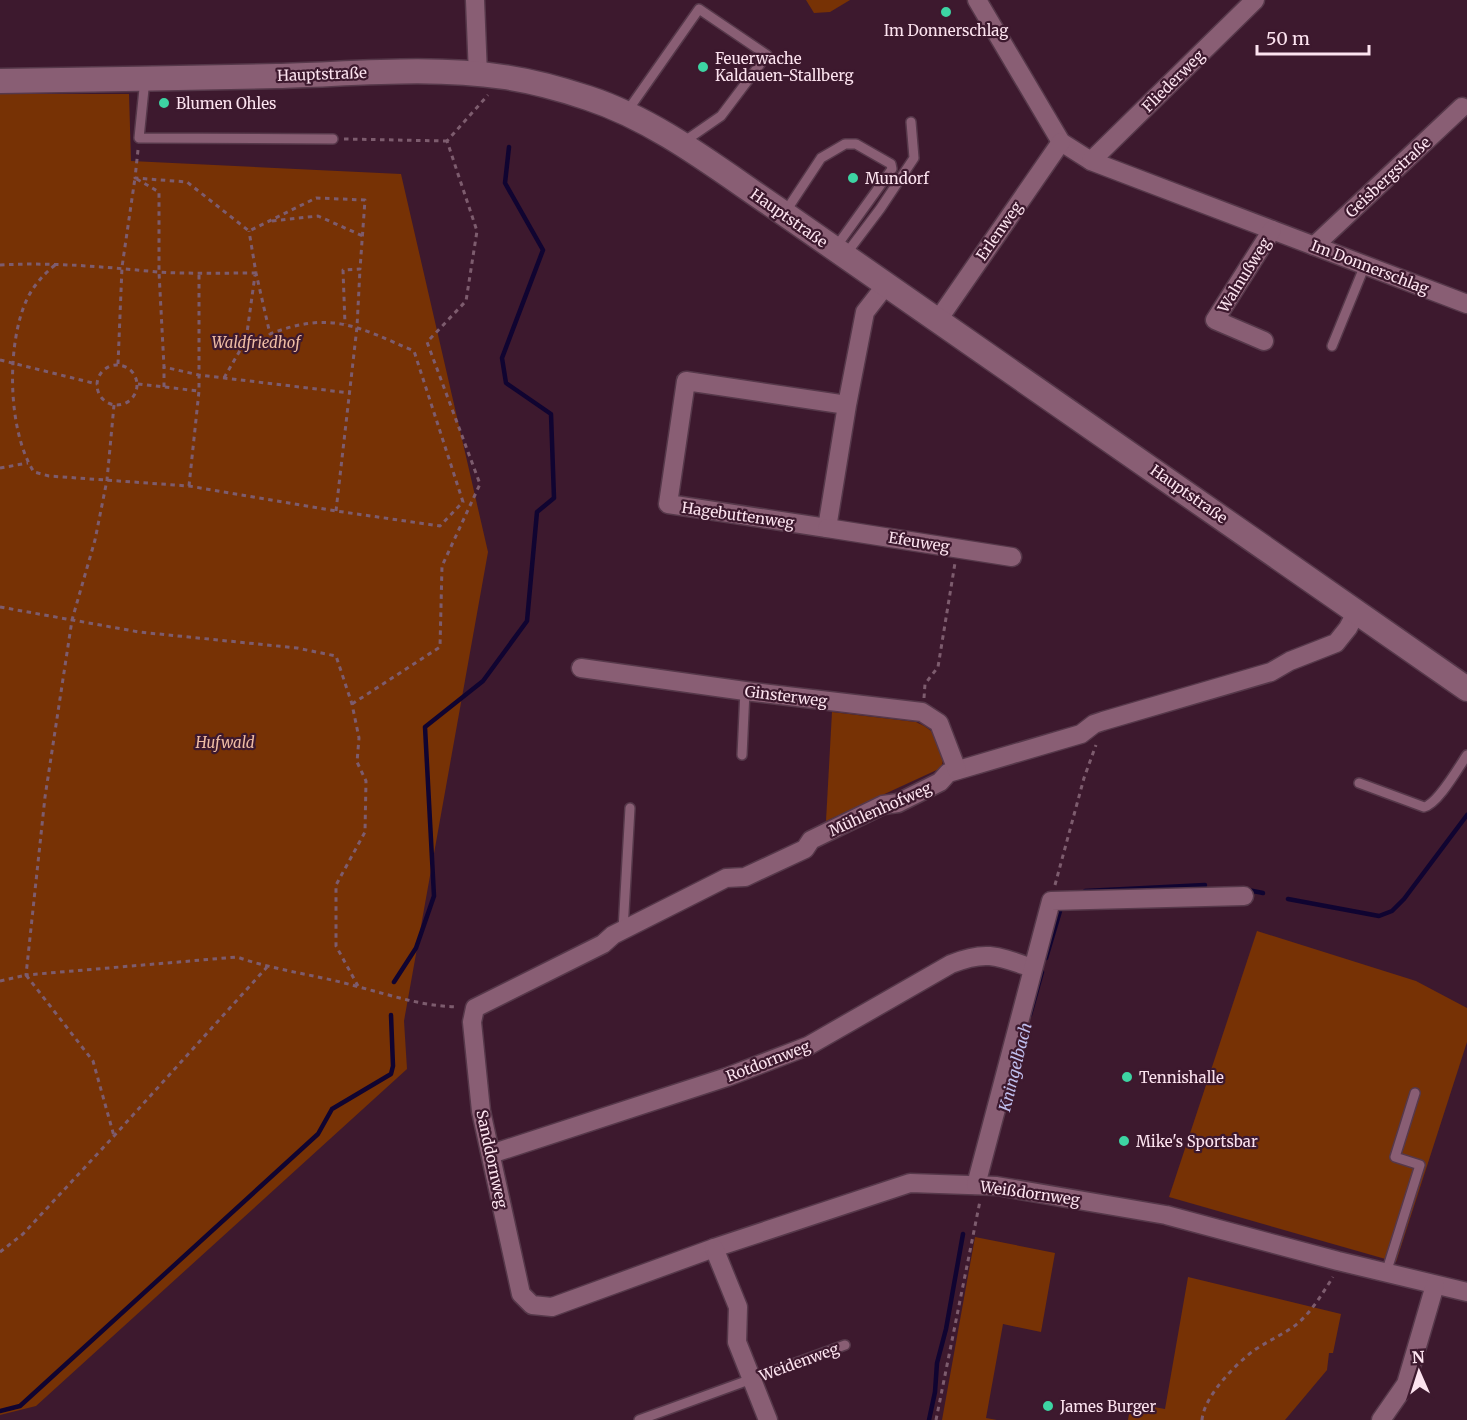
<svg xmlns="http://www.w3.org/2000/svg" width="1467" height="1420" font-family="Merriweather,serif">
<rect width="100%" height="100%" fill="#3d192e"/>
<g fill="#773205">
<path d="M806,0H850L830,12L814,13Z"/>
<path d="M0,94H129L131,161L401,174L488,552L404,1021L407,1069L36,1406L0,1415Z"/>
<path d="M832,712L916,722C936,731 949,745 941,768L826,821Z"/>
<path d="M1257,931L1416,981L1467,1008V1042L1396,1262L1169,1197Z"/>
<path d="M975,1237L1055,1253L1041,1332L1003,1324L986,1418L997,1420H942Z"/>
<path d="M1188,1277L1341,1314L1333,1353H1329L1327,1370L1285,1420H1128L1131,1403L1165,1409Z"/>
</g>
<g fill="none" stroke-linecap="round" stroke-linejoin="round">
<g stroke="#100431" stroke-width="4.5">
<path d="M1248,890L1263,893"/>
<path d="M1085,891L1205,885"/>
<path d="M1288,899L1379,916L1392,911L1404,899L1467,815"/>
<path d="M1046,958L1060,911"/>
<path d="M394,982L416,948L434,896L425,727L483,681L527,621L537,512L554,498L551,414L506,383L502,358L543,250L505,183L509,147"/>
<path d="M1030,1015L1042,972"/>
<path d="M0,1411L20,1406L318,1134L332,1109L391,1074L393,1066L391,1015"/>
<path d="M929,1420L935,1392L937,1363L946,1329L963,1234"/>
</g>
<defs>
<g id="lane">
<path d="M145,79L139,138L333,139"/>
<path d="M626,113L699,9L767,55L721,116L682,143"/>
<path d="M784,214L821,158L845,144H856L891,164L892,169L836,247"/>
<path d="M846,254L880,209L914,158L911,122"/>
<path d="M1332,346L1365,265"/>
<path d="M742,755L745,691"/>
<path d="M1359,783L1424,807C1438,804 1458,768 1467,755"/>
<path d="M623,930L630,808"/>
<path d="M1386,1273L1420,1165L1395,1157L1415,1093"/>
<path d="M639,1420L845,1345"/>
</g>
<g id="street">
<path d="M475,0L478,75"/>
<path d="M977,0L1061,142L1091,161L1467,304"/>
<path d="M1091,161L1255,0"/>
<path d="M1314,246L1462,107"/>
<path d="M938,320L1061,142"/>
<path d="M1264,341L1215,320L1272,230"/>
<path d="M847,405L686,381L668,504L827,528L847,405L865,312L886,285"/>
<path d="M827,528L1012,557"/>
<path d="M1357,611L1348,628L1336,643L1290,661L1271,672L1103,721L1094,724L1081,734L948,773L940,782L898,803L883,805L811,840L805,849L745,877L726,878L613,935L603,944L475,1008L472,1022L481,1111L521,1294L532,1305L552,1307L714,1248L910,1183L997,1186L1166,1215L1338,1261L1467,1292"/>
<path d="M581,668L745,691L922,712L939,723L957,770"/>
<path d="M491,1154L727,1077L808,1046L951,964C986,950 998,956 1032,968"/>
<path d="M976,1185L1051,901L1244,896"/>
<path d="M714,1248L738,1307L737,1342L768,1420"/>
<path d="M1381,1420L1406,1384L1435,1285"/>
</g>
<path id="secondary" d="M0,81C92,80 185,78 277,76C352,74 430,66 504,77C532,81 561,89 588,98C658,121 718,169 779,210L1467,689"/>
</defs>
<use href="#lane" stroke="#56384a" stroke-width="12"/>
<use href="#street" stroke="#56384a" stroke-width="21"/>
<use href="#secondary" stroke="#56384a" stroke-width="27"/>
<g stroke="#7d5c6e" stroke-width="3" stroke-dasharray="4.5 4.5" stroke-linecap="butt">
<path d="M344,139L447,141"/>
<path d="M138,150L135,178L187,182L249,231L316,198L365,200L360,269L343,270L345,324"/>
<path d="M272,221L318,216L363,236"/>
<path d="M0,265C53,262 105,267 158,272C190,274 223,273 256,273"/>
<path d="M55,265C44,274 35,284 28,297C6,341 7,431 34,472L49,476L189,486L336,511L440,526L463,502L414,351C358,327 331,310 270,334L256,273L249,231"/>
<path d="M0,360L97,384"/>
<path d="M118,364L122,267L135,178L159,192V272L164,367L199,375L350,393"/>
<circle cx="117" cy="385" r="20"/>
<path d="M224,378L246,340L255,275"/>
<path d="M138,384L199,391"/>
<path d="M164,387V367"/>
<path d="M114,405L107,480L95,540L72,620L45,797L26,975L237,957C277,971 318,975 359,987C394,996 421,1006 458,1007"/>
<path d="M0,468L28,463"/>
<path d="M189,486L199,391V273"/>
<path d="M336,511L357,327L360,269"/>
<path d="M0,607L139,632L297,648L336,656L352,704L359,738L357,762L366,781L365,832L336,885V946L358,986"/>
<path d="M924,698L925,684L938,667L955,563"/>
<path d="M352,704L440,647L442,566L480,484L427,342L466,301L477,231L447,141L488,95"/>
<path d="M1055,885L1084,778L1096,745"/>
<path d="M0,981L26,975L93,1061L114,1136"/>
<path d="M0,1252L23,1234L114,1136L267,967"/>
<path d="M936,1420L980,1201"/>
<path d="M1202,1420C1204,1396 1235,1365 1253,1351C1266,1342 1280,1336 1293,1327C1310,1315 1322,1294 1333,1277"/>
</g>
<use href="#lane" stroke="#895e74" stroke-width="9"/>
<use href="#street" stroke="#895e74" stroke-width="18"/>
<use href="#secondary" stroke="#895e74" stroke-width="24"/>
</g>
<g fill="#3dd4a3" stroke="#3d192e" stroke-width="2">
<circle cx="946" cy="12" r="6"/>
<circle cx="703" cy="67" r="6"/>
<circle cx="164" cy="103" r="6"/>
<circle cx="853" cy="178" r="6"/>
<circle cx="1127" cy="1077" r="6"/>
<circle cx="1124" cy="1141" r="6"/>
<circle cx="1048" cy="1406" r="6"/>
</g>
<g text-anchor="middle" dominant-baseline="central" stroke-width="4.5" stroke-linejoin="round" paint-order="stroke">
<g font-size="15" fill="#fce3ef" stroke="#3d192e" text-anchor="start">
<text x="946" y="30" text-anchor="middle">Im Donnerschlag</text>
<text x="715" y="58">Feuerwache<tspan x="715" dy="17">Kaldauen-Stallberg</tspan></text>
<text x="176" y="103">Blumen Ohles</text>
<text x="865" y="178">Mundorf</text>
<text x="1139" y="1077">Tennishalle</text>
<text x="1136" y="1141">Mike's Sportsbar</text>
<text x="1060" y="1406">James Burger</text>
</g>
<g font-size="15" fill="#fce3ef" stroke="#3d192e">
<text transform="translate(322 74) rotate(-2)">Hauptstraße</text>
<text transform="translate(1173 81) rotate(-45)">Fliederweg</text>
<text transform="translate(1388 177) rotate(-43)">Geisbergstraße</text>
<text transform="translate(789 218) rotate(35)">Hauptstraße</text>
<text transform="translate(999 231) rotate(-55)">Erlenweg</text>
<text transform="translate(1370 267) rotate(21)">Im Donnerschlag</text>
<text transform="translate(1244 275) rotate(-58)">Walnußweg</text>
<text transform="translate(1189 494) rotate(35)">Hauptstraße</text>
<text transform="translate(738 515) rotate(8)">Hagebuttenweg</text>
<text transform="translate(919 542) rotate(9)">Efeuweg</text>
<text transform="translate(786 696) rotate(7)">Ginsterweg</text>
<text transform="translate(880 809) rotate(-24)">Mühlenhofweg</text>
<text transform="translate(768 1061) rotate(-21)">Rotdornweg</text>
<text transform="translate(492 1159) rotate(78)">Sanddornweg</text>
<text transform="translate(1030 1193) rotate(8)">Weißdornweg</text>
<text transform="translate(799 1362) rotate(-20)">Weidenweg</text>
</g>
<g font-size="15" font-style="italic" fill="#eebca4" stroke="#3d192e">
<text x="256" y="342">Waldfriedhof</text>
<text x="225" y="742">Hufwald</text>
</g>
<g font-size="16" font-style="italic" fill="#c0beee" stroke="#3d192e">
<text transform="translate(1015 1067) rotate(-76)">Kningelbach</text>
</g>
</g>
<g transform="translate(1419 1372) rotate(357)" stroke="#3d192e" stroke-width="4.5" paint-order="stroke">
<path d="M0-4.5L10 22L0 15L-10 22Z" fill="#fce3ef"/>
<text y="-9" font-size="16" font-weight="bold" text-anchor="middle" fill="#fce3ef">N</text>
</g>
<path d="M1257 45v9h112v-9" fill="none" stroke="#fce3ef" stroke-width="3"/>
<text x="1266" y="45" font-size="18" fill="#fce3ef" stroke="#3d192e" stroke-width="4.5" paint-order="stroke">50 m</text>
</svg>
